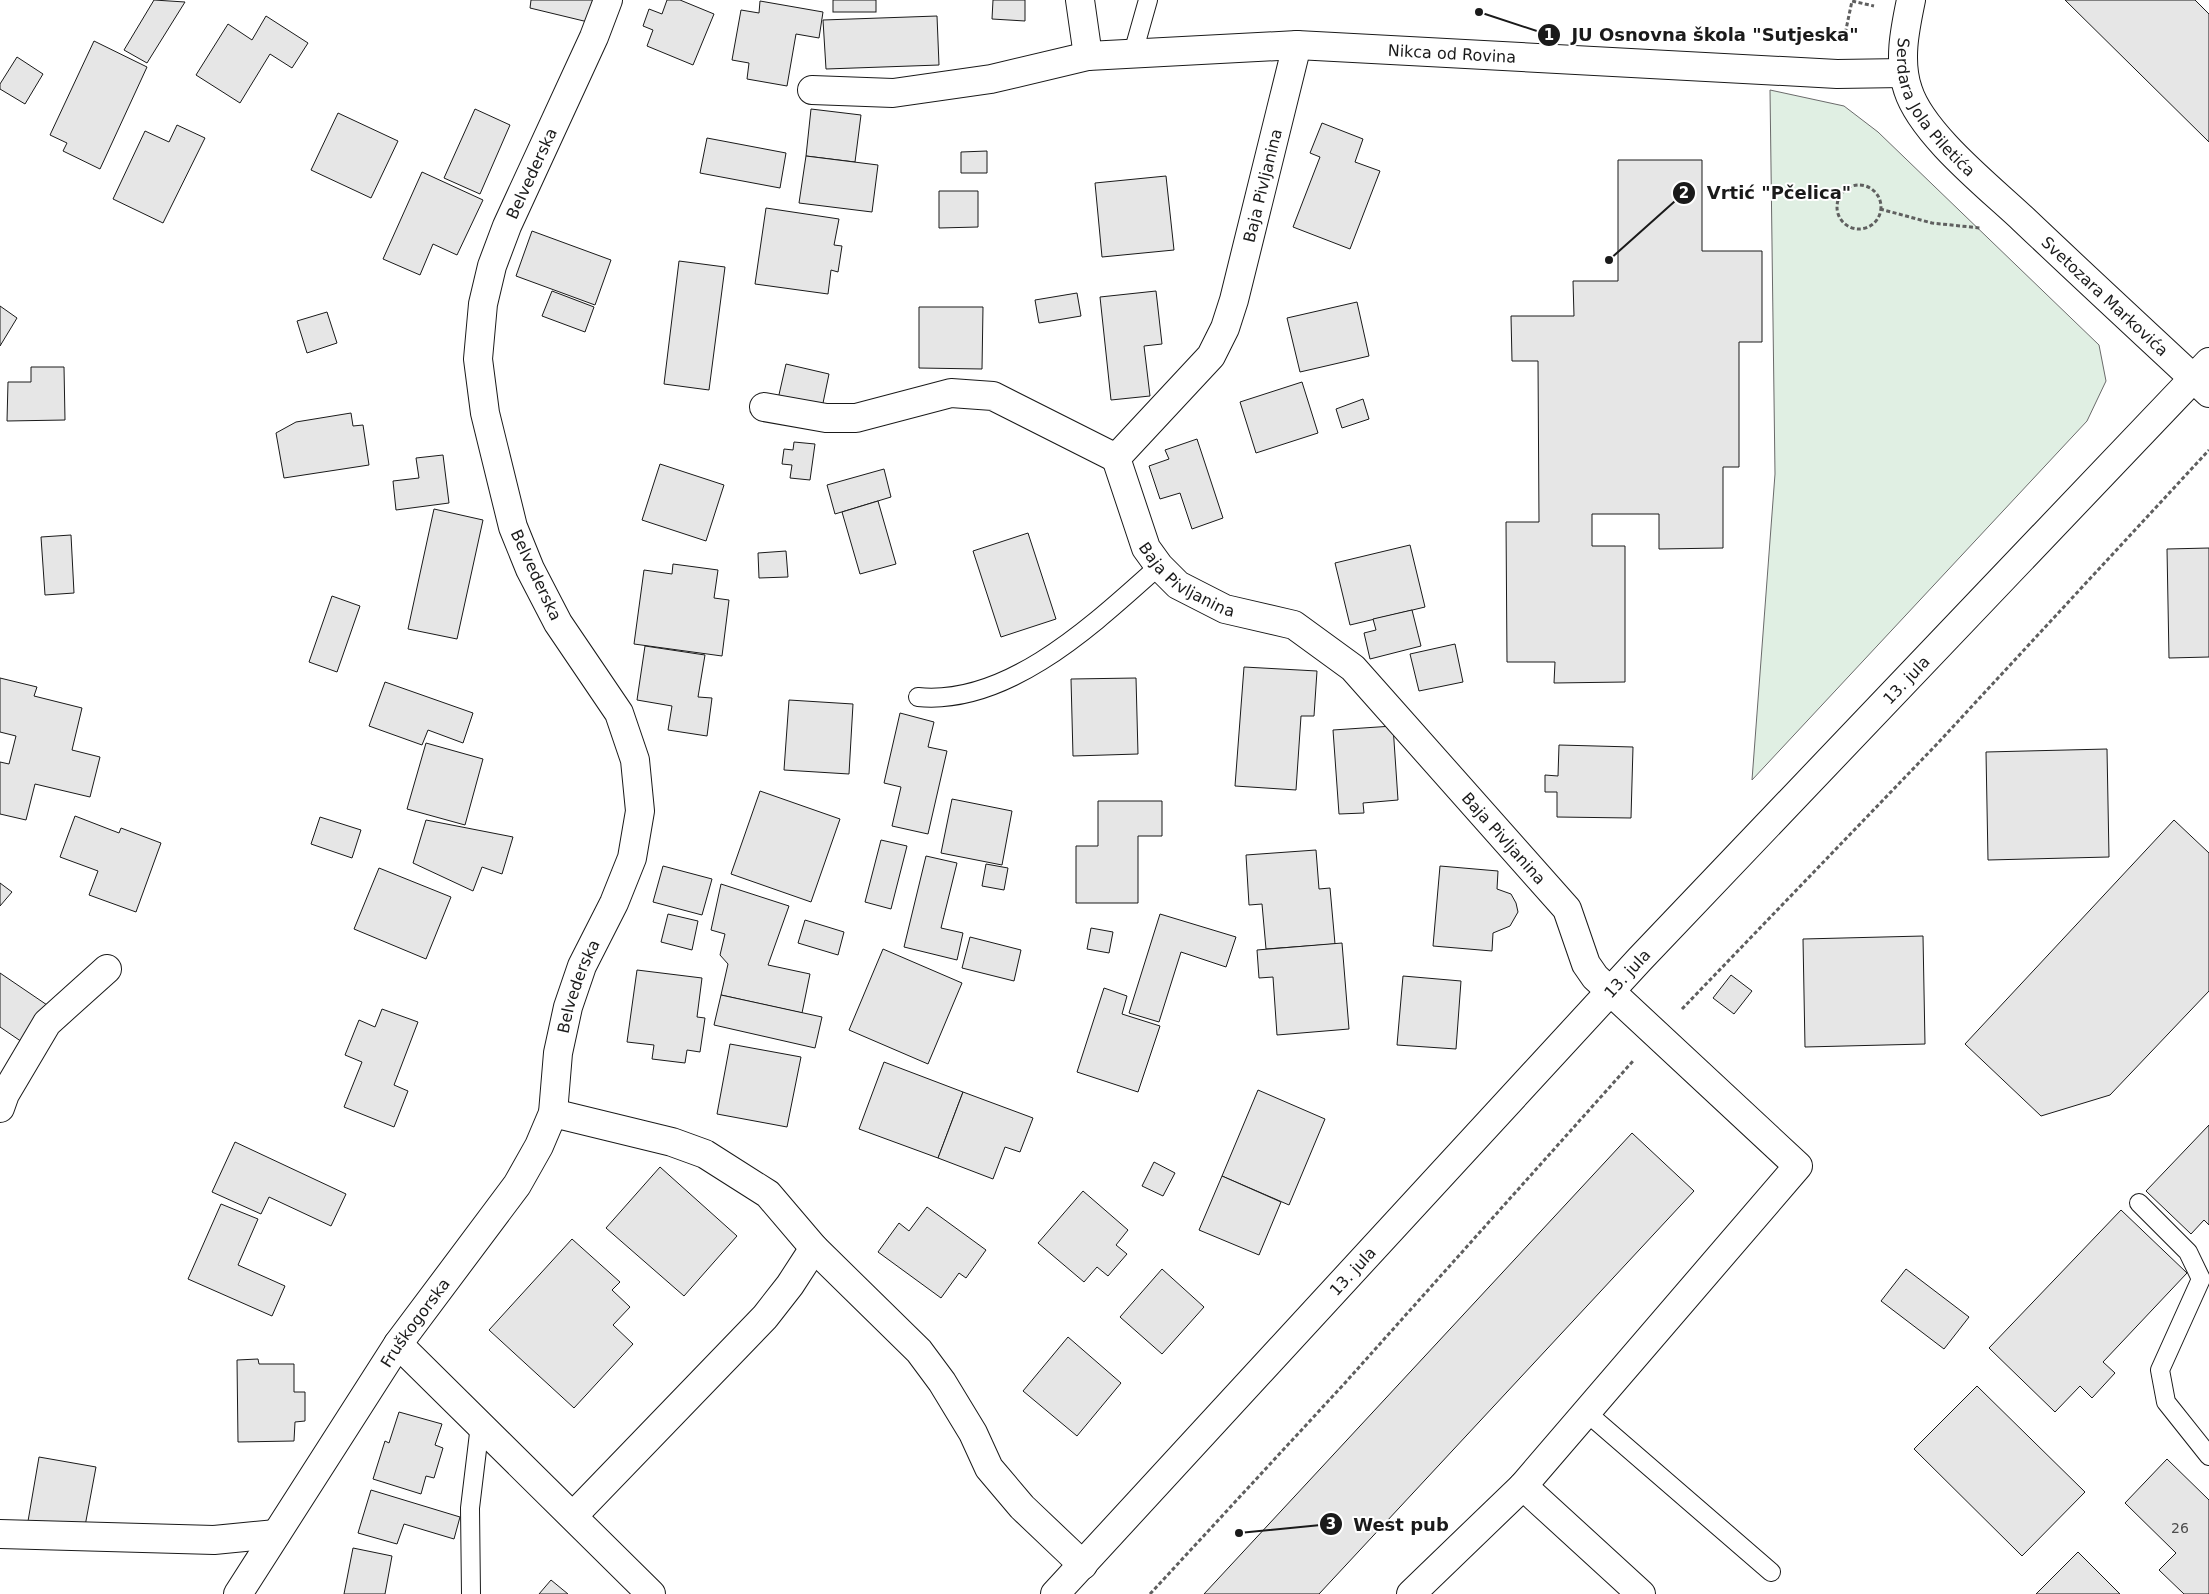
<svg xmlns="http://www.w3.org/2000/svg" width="2209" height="1594" font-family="'DejaVu Sans',sans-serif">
<rect width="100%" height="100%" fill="#fff"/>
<path fill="#e0efe3" stroke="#6a6a6a" d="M1770,90L1844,106L1878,132L2099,345L2106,381L2087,421L1752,780L1775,474Z"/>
<g fill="#e6e6e6" stroke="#1a1a1a">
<path d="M154,0L185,2L147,63L124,50Z"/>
<path d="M531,0H593L588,22L530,8Z"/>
<path d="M667,0H680L714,14L693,65L647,46L653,30L643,26L649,9L662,14Z"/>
<rect x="833" y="0" width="43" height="12"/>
<path d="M993,0H1025V21L992,19Z"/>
<path d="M2065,0H2195L2209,14V142Z"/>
<path d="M760,1L823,12L819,38L796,34L787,86L747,79L749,63L732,60L741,10L759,13Z"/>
<path d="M266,16L308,43L292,68L270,54L240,103L196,75L228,24L252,40Z"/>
<path d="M937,16L939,65L826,69L823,20Z"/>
<path d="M94,41L147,67L100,169L63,151L67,143L50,135Z"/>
<path d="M17,57L43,74L25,104L0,89V84Z"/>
<path d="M475,109L510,125L480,194L444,178Z"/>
<path d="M811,109L861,115L855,162L806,156Z"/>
<path d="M338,113L398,141L371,198L311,170Z"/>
<path d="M1322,123L1363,139L1355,162L1380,171L1350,249L1293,227L1320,157L1310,153Z"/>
<path d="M177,125L205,138L163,223L113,199L145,131L169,142Z"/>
<path d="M707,138L786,153L780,188L700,173Z"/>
<path d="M987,151V173H961V152Z"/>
<path d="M806,156L878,165L872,212L799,203Z"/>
<path d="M1618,160H1702V251H1762V342H1739V467H1723V548L1659,549V514H1592V546H1625V682L1554,683L1555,662H1507L1506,522H1539L1538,361H1512L1511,316H1574L1573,281H1618Z"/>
<path d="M422,172L483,200L457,255L433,244L420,275L383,259Z"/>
<path d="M1166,176L1174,250L1102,257L1095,183Z"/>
<path d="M939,191H978V227L939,228Z"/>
<path d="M766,208L839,219L834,245L842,246L838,272L831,270L828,294L755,284Z"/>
<path d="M532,231L611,260L595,305L516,276Z"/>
<path d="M679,261L725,267L709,390L664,384Z"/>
<path d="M552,291L594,307L585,332L542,316Z"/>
<path d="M1156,291L1162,344L1144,346L1150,396L1111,400L1100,297Z"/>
<path d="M1077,293L1081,316L1039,323L1035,300Z"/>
<path d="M1357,302L1369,356L1300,372L1287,318Z"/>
<path d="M0,306L17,318L0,346Z"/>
<path d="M919,307H983L982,369L919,368Z"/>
<path d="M327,312L337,343L307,353L297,321Z"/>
<path d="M786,364L829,374L822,408L778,399Z"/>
<path d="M31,367H64L65,420L7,421L8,382H31Z"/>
<path d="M1302,382L1318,433L1256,453L1240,402Z"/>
<path d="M1363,399L1369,419L1342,428L1336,409Z"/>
<path d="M351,413L353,426L363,425L369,465L284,478L276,433L296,422Z"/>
<path d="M1197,439L1223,518L1192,529L1180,493L1160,499L1149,466L1169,459L1165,450Z"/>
<path d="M794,442L815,444L810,480L790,478L792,465L782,464L784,449L793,450Z"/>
<path d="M443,455L449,503L396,510L393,481L419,478L416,458Z"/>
<path d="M660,464L724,485L706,541L642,520Z"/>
<path d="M884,469L891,497L835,514L827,485Z"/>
<path d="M878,501L896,564L860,574L842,512Z"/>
<path d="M434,509L483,520L457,639L408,629Z"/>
<path d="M1028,533L1056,619L1001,637L973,551Z"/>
<path d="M71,535L74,593L45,595L41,537Z"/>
<path d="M1410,545L1425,607L1350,625L1335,563Z"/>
<path d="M2209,548V657L2169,658L2167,549Z"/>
<path d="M786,551L788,577L759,578L758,553Z"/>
<path d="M673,564L718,570L714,598L729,600L722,656L634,644L644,570L672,574Z"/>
<path d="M332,596L360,606L337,672L309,662Z"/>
<path d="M1412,610L1421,646L1370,659L1364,633L1376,630L1373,619Z"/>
<path d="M1455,644L1463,682L1419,691L1410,654Z"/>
<path d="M645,646L705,655L698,697L712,698L707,736L668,730L672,706L637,700Z"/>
<path d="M1244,667L1317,671L1314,716H1301L1296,790L1235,786Z"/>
<path d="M0,678L37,687L34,696L82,708L72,750L100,757L90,797L35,784L26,820L0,814V762L9,764L16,736L0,732Z"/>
<path d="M1136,678L1138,754L1073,756L1071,679Z"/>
<path d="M385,682L473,713L463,743L428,730L422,745L369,726Z"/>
<path d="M789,700L853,704L849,774L784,770Z"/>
<path d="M900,713L934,722L928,747L947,751L928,834L892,826L901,787L884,783Z"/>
<path d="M1393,726L1398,800L1363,803L1364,813L1339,814L1333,730Z"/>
<path d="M426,743L483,759L465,825L407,809Z"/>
<path d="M1559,745L1633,747L1631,818L1557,817V792H1545V775L1558,776Z"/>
<path d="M2107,749L2109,857L1988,860L1986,752Z"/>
<path d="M760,791L840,819L811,902L731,874Z"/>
<path d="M952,799L1012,811L1002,865L941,853Z"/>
<path d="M1098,801H1162V836H1138V903H1076V846H1098Z"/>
<path d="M75,816L119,833L121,828L161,843L136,912L89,895L98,871L60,857Z"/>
<path d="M320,817L361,830L352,858L311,844Z"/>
<path d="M426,820L513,837L502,874L482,867L473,891L413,863Z"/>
<path d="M2174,820L2209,853V991L2110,1095L2041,1116L1965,1044Z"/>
<path d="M881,840L907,846L891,909L865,902Z"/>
<path d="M1316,850L1319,889L1330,888L1335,944L1266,949L1262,904L1249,905L1246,855Z"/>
<path d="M926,856L957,863L941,928L963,933L957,960L904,947Z"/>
<path d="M986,864L1008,868L1004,890L982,886Z"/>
<path d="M663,866L712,879L702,915L653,902Z"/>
<path d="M1440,866L1498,871L1497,889L1511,894L1516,903L1518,912L1510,926L1493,933L1492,951L1433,946Z"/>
<path d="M379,868L451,897L426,959L354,929Z"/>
<path d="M0,883L12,892L0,906Z"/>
<path d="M721,884L789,906L768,965L810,974L802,1013L721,995L728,964L720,955L725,934L711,930Z"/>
<path d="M668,914L698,921L692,950L661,942Z"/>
<path d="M1160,914L1236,937L1226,967L1181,952L1159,1022L1129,1013Z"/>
<path d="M805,920L844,932L838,955L798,943Z"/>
<path d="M1091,928L1113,932L1109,953L1087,949Z"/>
<path d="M1923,936L1925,1044L1805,1047L1803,939Z"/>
<path d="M970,937L1021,950L1014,981L962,968Z"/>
<path d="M1342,943L1349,1029L1277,1035L1273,977L1259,978L1257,950Z"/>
<path d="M883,949L962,983L928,1064L849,1030Z"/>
<path d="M637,970L702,978L697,1017L705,1018L700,1052L687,1050L685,1063L652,1059L654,1045L627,1042Z"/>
<path d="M0,973L50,1007L25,1044L0,1027Z"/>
<path d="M1731,975L1752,991L1734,1014L1713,998Z"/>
<path d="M1403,976L1461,981L1456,1049L1397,1045Z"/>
<path d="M1104,988L1127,996L1122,1014L1160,1026L1138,1092L1077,1072Z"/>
<path d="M721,995L822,1017L815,1048L714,1025Z"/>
<path d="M382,1009L418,1022L394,1085L408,1091L394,1127L344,1107L362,1062L345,1055L359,1020L375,1027Z"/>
<path d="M730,1044L801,1057L787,1127L717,1114Z"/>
<path d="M884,1062L963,1092L938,1158L859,1129Z"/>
<path d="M1258,1090L1325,1119L1289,1205L1222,1176Z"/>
<path d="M963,1092L1033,1118L1020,1152L1005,1147L993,1179L938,1158Z"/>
<path d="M2209,1125V1225L2204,1220L2191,1234L2146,1191Z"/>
<path d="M1632,1133L1694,1191L1319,1594H1204Z"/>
<path d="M235,1142L346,1194L331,1226L269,1197L261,1214L212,1192Z"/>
<path d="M1154,1162L1175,1173L1163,1196L1142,1186Z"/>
<path d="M660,1167L737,1236L684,1296L606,1228Z"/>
<path d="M1222,1176L1281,1202L1259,1255L1199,1230Z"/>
<path d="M1083,1191L1128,1230L1116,1245L1127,1254L1108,1276L1097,1267L1084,1282L1038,1243Z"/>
<path d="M221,1204L258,1219L238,1265L285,1286L272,1316L188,1279Z"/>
<path d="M927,1207L986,1250L966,1278L959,1273L941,1298L878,1252L899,1223L909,1231Z"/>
<path d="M2121,1210L2187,1273L2103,1362L2115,1373L2092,1398L2080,1386L2055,1412L1989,1348Z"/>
<path d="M572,1239L620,1282L612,1290L630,1307L613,1325L633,1344L574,1408L489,1330Z"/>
<path d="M1162,1269L1204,1307L1162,1354L1120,1317Z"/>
<path d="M1906,1269L1969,1317L1944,1349L1881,1301Z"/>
<path d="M1068,1337L1121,1383L1077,1436L1023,1391Z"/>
<path d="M258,1359L259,1364H294V1392H305V1421L295,1422L294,1441L238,1442L237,1360Z"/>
<path d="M1977,1386L2085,1492L2022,1556L1914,1449Z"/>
<path d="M399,1412L442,1424L435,1445L443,1448L434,1478L426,1476L421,1494L373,1479L385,1441L389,1443Z"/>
<path d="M39,1457L96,1467L83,1537L27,1527Z"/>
<path d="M2167,1459L2209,1500V1594H2184L2159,1570L2176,1553L2125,1503Z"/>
<path d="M371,1490L460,1517L454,1539L404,1524L397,1544L358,1533Z"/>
<path d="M353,1548L392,1556L385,1594H344Z"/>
<path d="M2078,1552L2120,1594H2036Z"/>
<path d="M551,1580L568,1594H539Z"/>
</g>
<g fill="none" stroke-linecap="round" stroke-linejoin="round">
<defs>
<g id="lane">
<path d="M1133,53L1148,0"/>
<path d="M918,697C1009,706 1096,622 1159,566"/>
<path d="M2139,1203L2188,1252L2201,1279L2160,1370L2166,1402L2209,1456"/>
<path d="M1586,1412L1771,1572"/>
<path d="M471,1594L470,1508L480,1425"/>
</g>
<g id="street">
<path id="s1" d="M1080,0L1088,56L1297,45L1837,74L1903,73"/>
<path d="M812,90L893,93L991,79L1088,56"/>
<path d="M764,407L826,418H856L951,393L993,396L1116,458"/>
<path id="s2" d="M1116,458L1146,548L1159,566L1178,585L1225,609L1294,625L1353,668L1567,909L1586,964L1595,977L1798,1166L1523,1486L1411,1594"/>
<path id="s3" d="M1116,458L1211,356L1225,328L1234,300L1297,45"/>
<path d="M0,1108L5,1094L47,1023L107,969"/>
<path d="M553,1113L672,1142L705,1154L768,1194L814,1248L919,1351L942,1382L973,1433L989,1468L1022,1507L1083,1565"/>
<path d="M398,1344L651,1594"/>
<path d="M1523,1486L1641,1594"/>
<path d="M573,1516L765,1317L790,1285L814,1248"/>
<path d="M0,1534L214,1540L276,1534"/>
<path id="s4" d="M238,1594L398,1344L517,1185L539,1146L553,1113L558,1053L568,1007L582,966L614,903L632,858L640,811L635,760L619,713L558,623L530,569L513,527L485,413L478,359L483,304L492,266L507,226L594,37L608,0"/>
</g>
<g id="secondary">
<path id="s5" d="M1911,0C1905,29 1898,61 1908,90C1922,134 1989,187 2023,219C2085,278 2147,335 2209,393"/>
<path id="s6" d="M1055,1594L1640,959L2209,362"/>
</g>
</defs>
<use href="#lane" stroke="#1a1a1a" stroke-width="20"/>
<use href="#street" stroke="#1a1a1a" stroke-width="30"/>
<use href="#secondary" stroke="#1a1a1a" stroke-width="30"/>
<g stroke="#5f5f5f" stroke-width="3" stroke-dasharray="4 2.5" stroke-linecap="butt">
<path d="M1844,39L1852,1L1874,6"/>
<circle cx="1859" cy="207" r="22"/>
<path d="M1880,209L1932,223L1980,228"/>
<path d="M1682,1009L1937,744L2209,450"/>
<path d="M1150,1594L1344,1384L1633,1061"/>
</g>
<use href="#lane" stroke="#fff" stroke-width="18"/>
<use href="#street" stroke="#fff" stroke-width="28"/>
<use href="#secondary" stroke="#fff" stroke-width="28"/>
</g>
<g text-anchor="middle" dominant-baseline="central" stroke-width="4" stroke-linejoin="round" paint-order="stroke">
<g font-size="14" fill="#4d4d4d">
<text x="2180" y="1528">26</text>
</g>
<g font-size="16" fill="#1a1a1a" stroke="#fff">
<text stroke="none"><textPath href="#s1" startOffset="421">Nikca od Rovina</textPath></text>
<text stroke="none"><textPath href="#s5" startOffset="118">Serdara Jola Piletića</textPath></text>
<text stroke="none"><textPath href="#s4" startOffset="1576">Belvederska</textPath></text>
<text stroke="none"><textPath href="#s3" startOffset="318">Baja Pivljanina</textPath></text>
<text stroke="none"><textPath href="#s5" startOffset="378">Svetozara Markovića</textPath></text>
<text stroke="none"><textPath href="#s2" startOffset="148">Baja Pivljanina</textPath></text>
<text transform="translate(536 575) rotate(65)">Belvederska</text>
<text stroke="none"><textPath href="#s6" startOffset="1249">13. jula</textPath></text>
<text stroke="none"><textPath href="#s2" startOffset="568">Baja Pivljanina</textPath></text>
<text stroke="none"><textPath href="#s6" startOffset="844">13. jula</textPath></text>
<text stroke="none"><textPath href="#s4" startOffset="706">Belvederska</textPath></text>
<text stroke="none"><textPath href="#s6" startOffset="439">13. jula</textPath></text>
<text stroke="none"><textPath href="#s4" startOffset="324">Fruškogorska</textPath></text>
</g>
</g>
<path fill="none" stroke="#1a1a1a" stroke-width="2" d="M1479 12L1549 35M1609 260L1684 193M1239 1533L1331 1524"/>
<g fill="#1a1a1a" stroke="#fff" stroke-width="2">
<circle cx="1479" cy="12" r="5"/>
<circle cx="1609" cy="260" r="5"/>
<circle cx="1239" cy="1533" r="5"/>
<circle cx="1549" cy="35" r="12"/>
<circle cx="1684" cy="193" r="12"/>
<circle cx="1331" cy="1524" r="12"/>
</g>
<g font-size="15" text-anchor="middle" font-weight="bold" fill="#fff">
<text x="1549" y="40">1</text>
<text x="1684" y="198">2</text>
<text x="1331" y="1529">3</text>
</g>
<g font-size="18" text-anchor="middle" font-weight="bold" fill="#1a1a1a" stroke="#fff" stroke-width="4" stroke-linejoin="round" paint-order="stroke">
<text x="1715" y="41">JU Osnovna škola "Sutjeska"</text>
<text x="1779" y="199">Vrtić "Pčelica"</text>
<text x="1401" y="1531">West pub</text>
</g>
</svg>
